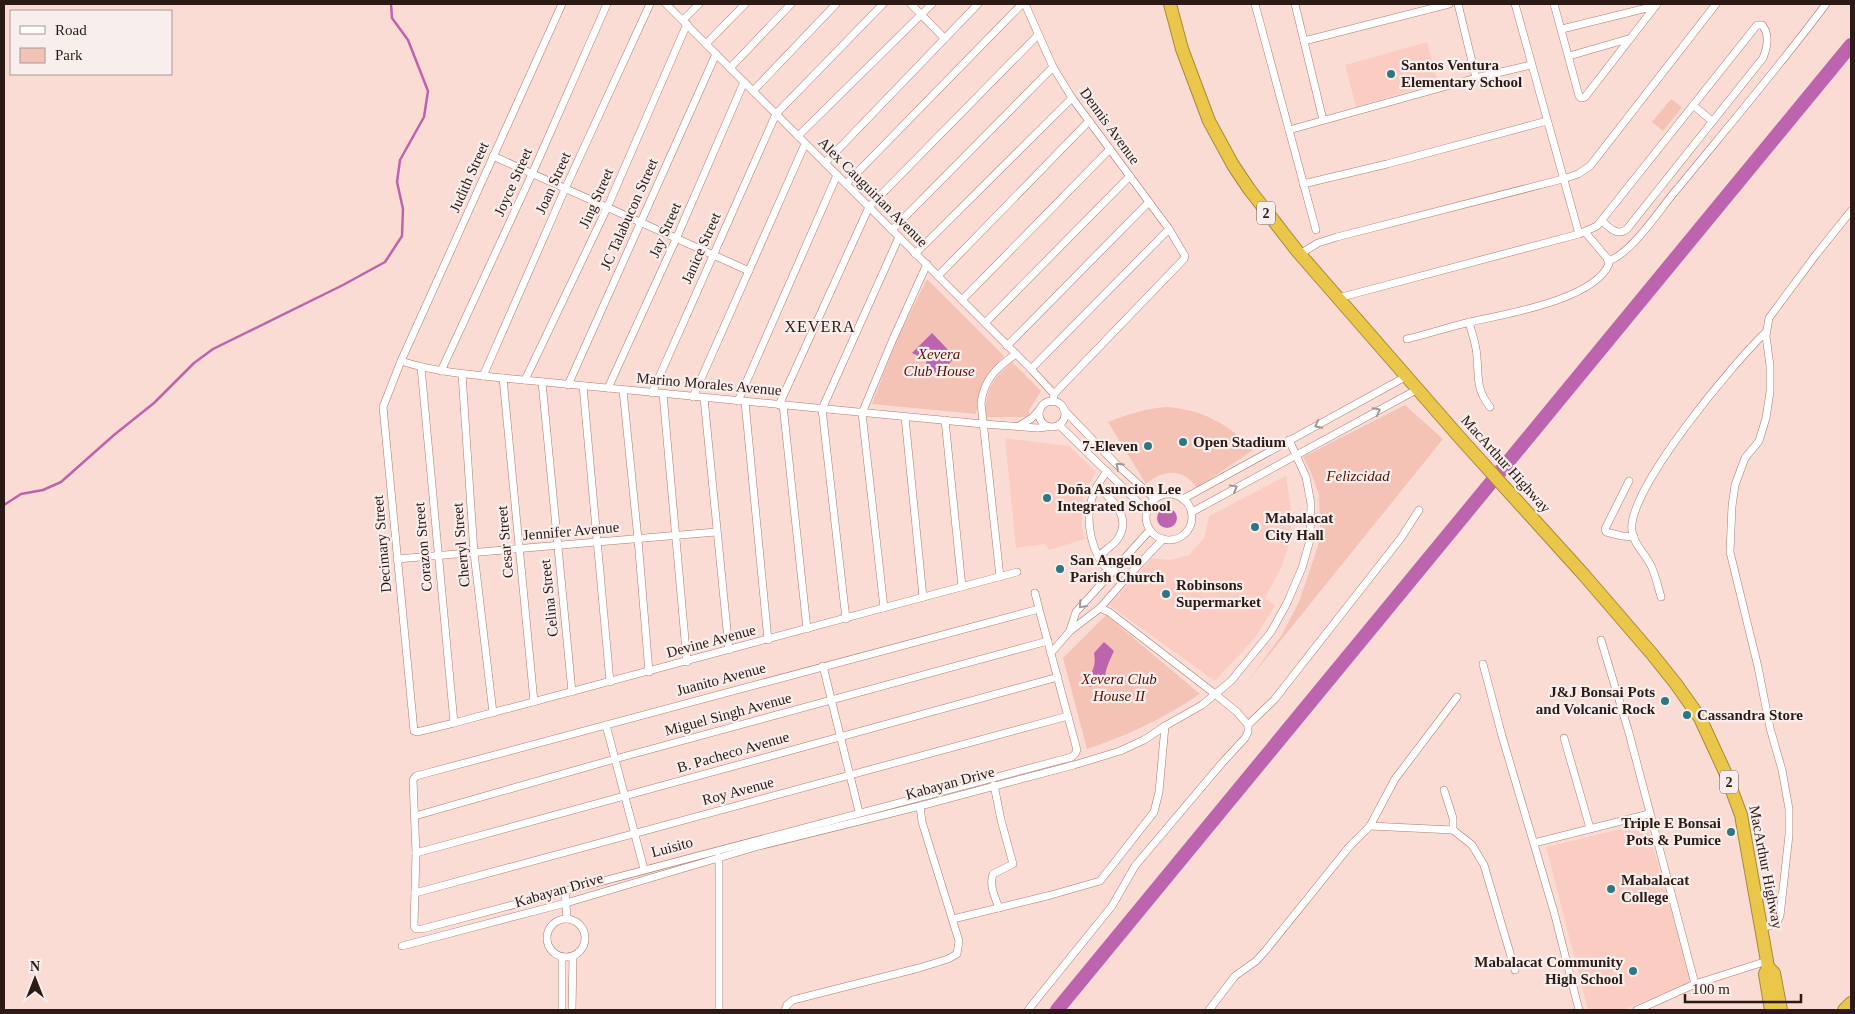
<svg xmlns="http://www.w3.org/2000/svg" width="1855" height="1014" font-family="Georgia,serif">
<rect width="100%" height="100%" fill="#fadcd5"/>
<g fill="#fbcdc2">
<path d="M1427,42L1438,83L1356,107L1345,65Z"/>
<path d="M1005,438L1069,446L1096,472L1084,493L1083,501L1087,502V512H1082V527L1085,539L1049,550L1045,544L1016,548Z"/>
<path d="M1286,476L1291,508V540L1280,570L1265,598L1275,606L1254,639L1215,681L1109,605L1152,558L1170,560L1189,555L1204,538L1209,516Z"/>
<path d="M1646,823L1692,982L1623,1010H1588L1546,847Z"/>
</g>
<g fill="#f5c2b6">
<path d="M1671,99L1682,107L1663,131L1652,122Z"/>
<path d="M927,279L1004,356L984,380L976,414L872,404L896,341Z"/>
<path d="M1012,362L1041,391L1029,410V417H984C988,387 989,383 1012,362Z"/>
<path d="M1405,405L1443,439L1248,681L1281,636L1299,602L1318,546L1320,527L1319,495L1312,475L1303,457Z"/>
<path d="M1168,407C1205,411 1227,423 1253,450L1197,488C1183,468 1164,469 1146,484L1108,422C1129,414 1146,408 1168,407Z"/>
<path d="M1106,615L1200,694C1162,719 1131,734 1087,749L1063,658Z"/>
</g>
<g fill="#bd64af">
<path d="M932,333L955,357L948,365L944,374L923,371L927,360L912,353Z"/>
<circle cx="1167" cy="518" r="10"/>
<path d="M1104,642L1114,651C1109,662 1104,671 1105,683L1089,687L1087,679C1094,670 1096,664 1094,653Z"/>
</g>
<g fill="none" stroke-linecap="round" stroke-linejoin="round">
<path stroke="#bd64af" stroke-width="2.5" d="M4,505L21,494L43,490L61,482L114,435L154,403L194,363L213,349L343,285L385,262L402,236L403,209L397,182L400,160L424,117L428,91L408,40L392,18L391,4"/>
<path stroke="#bd64af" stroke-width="14" d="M1057,1010L1851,45"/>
<defs>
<g id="street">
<path d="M562,4L401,361L383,407L414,731L417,732L454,723L1017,572"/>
<path d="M666,4L1031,369L1054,394L1053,402"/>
<path d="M911,4L944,38"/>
<path d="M1025,4L1053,67L1072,98L1169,229L1185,256L1184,259L1054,394"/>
<path d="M1255,4L1316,230"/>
<path d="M1295,4L1323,120"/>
<path d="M1458,4L1476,78"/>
<path d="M1515,4L1579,234"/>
<path d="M1554,4L1579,96L1581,98L1585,97L1657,4"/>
<path d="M683,20L699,4"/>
<path d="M1562,29L1655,6"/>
<path d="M1304,41L1449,4"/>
<path d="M706,44L745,4"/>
<path d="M1569,56L1628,39"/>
<path d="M730,68L791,4"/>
<path d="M753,91L836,4"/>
<path d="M1693,105L1712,121"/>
<path d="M1289,130L1476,78L1531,65"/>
<path d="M798,136L932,4"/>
<path d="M493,156L749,271"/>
<path d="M825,163L978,4"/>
<path d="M846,184L1022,4"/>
<path d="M1303,184L1387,164L1547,121"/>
<path d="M892,230L1053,67"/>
<path d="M915,254L1072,98"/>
<path d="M1300,254L1318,243L1337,237L1563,179L1578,174L1590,166L1716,4"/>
<path d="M1608,261C1632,254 1661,207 1678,188C1728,127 1779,67 1826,4"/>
<path d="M938,276L1089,121"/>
<path d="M1338,298L1579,234L1597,226L1757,25H1762C1770,34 1767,48 1763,58L1627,229C1617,237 1609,227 1602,221"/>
<path d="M962,300L1110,149"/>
<path d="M1469,322C1472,334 1477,346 1477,358C1479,379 1476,389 1490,407"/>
<path d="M985,323L1130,176"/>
<path d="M1407,339C1428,334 1449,327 1470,322C1505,314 1594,300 1609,264L1607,258L1585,232"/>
<path d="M1007,346L1149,202"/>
<path d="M401,361C434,372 469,374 503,378L983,424L1038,428L1047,427"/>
<path d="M421,367L454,723"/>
<path d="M1031,369L1169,229"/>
<path d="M441,371L532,174L607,4"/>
<path d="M462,374L474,553L493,713"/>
<path d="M483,376L565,189L650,4"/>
<path d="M503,378L534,702"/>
<path d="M525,380L607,208L687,24"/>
<path d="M542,382L572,692"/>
<path d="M568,385L716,54"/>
<path d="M583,386L610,682"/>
<path d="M608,388L676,239L744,82"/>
<path d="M623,390L638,539L649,672"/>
<path d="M652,393L776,114L883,4"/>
<path d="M663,394L687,662"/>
<path d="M693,397L805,144"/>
<path d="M704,398L729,650"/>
<path d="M738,401L837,175"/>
<circle cx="1052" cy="414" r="13"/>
<path d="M745,402L768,640"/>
<path d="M779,405L869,207L1038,35"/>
<path d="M783,405L807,629"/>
<path d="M1064,410L1115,463L1155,499"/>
<path d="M905,417L923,597"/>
<path d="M945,420L962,587"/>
<path d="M1059,425L1147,511"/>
<path d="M1019,426L1032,418L1040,409"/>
<path d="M1107,471C1102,478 1096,487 1093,495C1084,520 1091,555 1111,573"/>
<path d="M1629,481L1605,529L1606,532L1622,536L1634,537"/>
<path d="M1097,486C1113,500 1133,518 1117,540C1112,546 1104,551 1099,556"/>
<circle cx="1169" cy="517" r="23"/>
<path d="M1183,499L1407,376"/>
<path d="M1192,512L1418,389"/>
<path d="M397,559L716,532"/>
<path d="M1000,577L981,403C984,379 997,367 1016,354"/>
<path d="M1035,593L1039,609L1077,750L1075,754L1072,757L422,929H416L414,926L416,853L413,780L416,776L1039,609"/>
<path d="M1661,597C1658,587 1656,577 1652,568C1647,555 1634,546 1632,531C1626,491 1735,361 1766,332"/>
<path d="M884,608L862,413L893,339L927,264"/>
<path d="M846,619L822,409L899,237"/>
<path d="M1070,630L1076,612L1150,530"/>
<path d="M1601,640L1629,733L1695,984"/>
<path d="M1051,653L1070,631L1100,608L1129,575L1163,539"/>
<path d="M1483,664L1502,736L1554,912L1579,1010"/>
<path d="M823,666L859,812"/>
<path d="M606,725L644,869"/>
<path d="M1248,725L1274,700L1401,538L1419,510"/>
<path d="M1564,738L1590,828"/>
<path d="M994,785L1001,820L1013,864L993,874C989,886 995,897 999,908"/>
<path d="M1444,790L1453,818V830"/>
<path d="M415,816L615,759L1048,641"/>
<path d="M1370,826L1453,830L1472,845L1484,865L1515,970"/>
<path d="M1534,843L1649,814"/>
<path d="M416,853C630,796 844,735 1058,677"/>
<path d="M565,890L567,919"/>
<path d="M415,893L1068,716"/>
<path d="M953,919L1051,895L1100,881L1154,812L1159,792L1165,726"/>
<circle cx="566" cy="938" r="19"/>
<path d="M1762,928L1776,924L1780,916L1789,835V809L1782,770L1770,728L1758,667L1730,552L1732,506L1735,485L1745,458L1759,441L1766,418L1770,392V366L1766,336L1769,318L1815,256L1851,211"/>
<path d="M402,946L566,903L759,846L920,806L1074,765L1120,751L1144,740L1165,726L1202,705L1231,681L1271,632L1287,603L1302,568L1310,540L1311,504L1306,477L1289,440"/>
<path d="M562,1010V957"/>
<path d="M572,1010L573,956"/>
<path d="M719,1010V857"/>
<path d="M785,1010L787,1005L793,1000L919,968L948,959L957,954L959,941L922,822L920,806"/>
<path d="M1028,1010L1112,906L1135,866L1222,763L1245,738L1248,732V725L1237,712L1215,694L1109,612L1100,608"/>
<path d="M1209,1010L1235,976L1256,961L1266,950L1349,847L1370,826L1395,779L1457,697"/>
<path d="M1637,1010L1695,984L1767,961"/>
</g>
<g id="highway">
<path d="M1170,4L1182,49L1209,121L1233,165L1249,189L1298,252L1461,439L1584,575L1652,654L1676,684L1700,718L1725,772L1741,815L1764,944L1768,967L1765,974L1771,1010"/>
<path d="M1768,967L1774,973L1781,1010"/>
<path d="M1844,1010L1851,1003"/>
</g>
</defs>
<use href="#street" stroke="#a97c72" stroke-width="8"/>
<use href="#highway" stroke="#a88a38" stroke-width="14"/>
<use href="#street" stroke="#fff" stroke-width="7"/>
<use href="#highway" stroke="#eac74a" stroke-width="12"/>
</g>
<defs><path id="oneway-chevron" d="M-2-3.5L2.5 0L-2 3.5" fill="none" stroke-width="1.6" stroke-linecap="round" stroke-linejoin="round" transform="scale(1.25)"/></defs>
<g stroke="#a09896">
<use href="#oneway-chevron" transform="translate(1377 411) rotate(-28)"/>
<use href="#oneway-chevron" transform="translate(1318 425) rotate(152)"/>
<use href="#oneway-chevron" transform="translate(1119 466) rotate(-137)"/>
<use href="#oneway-chevron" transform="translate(1234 488) rotate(-29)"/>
<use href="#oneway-chevron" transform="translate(1082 605) rotate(132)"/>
</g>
<g fill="#307583" stroke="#f8eeec" stroke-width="2">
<circle cx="1391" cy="74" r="5"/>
<circle cx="1183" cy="442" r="5"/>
<circle cx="1148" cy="446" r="5"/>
<circle cx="1047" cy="498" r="5"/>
<circle cx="1255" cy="527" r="5"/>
<circle cx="1060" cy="569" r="5"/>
<circle cx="1166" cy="594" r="5"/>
<circle cx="1665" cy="701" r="5"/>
<circle cx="1687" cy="715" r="5"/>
<circle cx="1731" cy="832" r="5"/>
<circle cx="1611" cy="889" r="5"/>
<circle cx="1633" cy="971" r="5"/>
</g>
<g text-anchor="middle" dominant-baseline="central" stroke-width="4.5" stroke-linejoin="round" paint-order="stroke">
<g fill="#f8eeec" stroke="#695a56" stroke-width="1">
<rect x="1257" y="201.5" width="18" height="23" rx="4"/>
<rect x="1720" y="770.5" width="18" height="23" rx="4"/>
</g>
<g font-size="14" font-weight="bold" fill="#2c1a16">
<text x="1266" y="213">2</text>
<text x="1729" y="782">2</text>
</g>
<g font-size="15" font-weight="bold" fill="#2c1a16" stroke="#f8eeec" text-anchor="start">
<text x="1401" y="65">Santos Ventura<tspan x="1401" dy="17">Elementary School</tspan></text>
<text x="1193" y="442">Open Stadium</text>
<text x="1138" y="446" text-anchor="end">7-Eleven</text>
<text x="1057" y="489">Doña Asuncion Lee<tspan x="1057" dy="17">Integrated School</tspan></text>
<text x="1265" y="518">Mabalacat<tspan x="1265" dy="17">City Hall</tspan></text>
<text x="1070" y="560">San Angelo<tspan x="1070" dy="17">Parish Church</tspan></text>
<text x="1176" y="585">Robinsons<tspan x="1176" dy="17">Supermarket</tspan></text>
<text x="1655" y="692" text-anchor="end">J&amp;J Bonsai Pots<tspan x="1655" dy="17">and Volcanic Rock</tspan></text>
<text x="1697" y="715">Cassandra Store</text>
<text x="1721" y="823" text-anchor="end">Triple E Bonsai<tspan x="1721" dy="17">Pots &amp; Pumice</tspan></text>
<text x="1621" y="880">Mabalacat<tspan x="1621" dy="17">College</tspan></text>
<text x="1623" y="962" text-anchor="end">Mabalacat Community<tspan x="1623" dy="17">High School</tspan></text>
</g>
<g font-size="15" fill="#2c1a16" stroke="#f8eeec">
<text transform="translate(1110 126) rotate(54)">Dennis Avenue</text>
<text transform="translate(469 177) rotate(-66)">Judith Street</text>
<text transform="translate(513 182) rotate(-66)">Joyce Street</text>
<text transform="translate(553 183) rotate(-66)">Joan Street</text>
<text transform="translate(873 192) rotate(45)">Alex Cauguirian Avenue</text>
<text transform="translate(596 198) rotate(-66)">Jing Street</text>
<text transform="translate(629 214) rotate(-66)">JC Talabucon Street</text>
<text transform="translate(665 230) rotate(-66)">Jay Street</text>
<text transform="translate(701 248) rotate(-66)">Janice Street</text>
<text transform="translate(709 384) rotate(5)">Marino Morales Avenue</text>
<text transform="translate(1506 464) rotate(48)">MacArthur Highway</text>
<text transform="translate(571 531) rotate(-5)">Jennifer Avenue</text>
<text transform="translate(505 542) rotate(-95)">Cesar Street</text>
<text transform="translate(382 544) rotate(-95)">Decimary Street</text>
<text transform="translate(461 545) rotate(-95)">Cherryl Street</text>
<text transform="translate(423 547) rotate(-95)">Corazon Street</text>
<text transform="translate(549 598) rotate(-96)">Celina Street</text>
<text transform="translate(711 641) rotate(-15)">Devine Avenue</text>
<text transform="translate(721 679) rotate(-15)">Juanito Avenue</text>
<text transform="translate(728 714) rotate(-15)">Miguel Singh Avenue</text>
<text transform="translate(733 752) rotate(-16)">B. Pacheco Avenue</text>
<text transform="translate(950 783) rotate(-15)">Kabayan Drive</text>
<text transform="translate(738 791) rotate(-15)">Roy Avenue</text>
<text transform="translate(672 847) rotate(-15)">Luisito</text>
<text transform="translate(1766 867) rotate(79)">MacArthur Highway</text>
<text transform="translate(559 890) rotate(-16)">Kabayan Drive</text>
</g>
<g font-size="15" font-style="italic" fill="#581103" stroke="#f8eeec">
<text x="939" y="354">Xevera<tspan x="939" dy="17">Club House</tspan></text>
<text x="1358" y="476">Felizcidad</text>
<text x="1119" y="679">Xevera Club<tspan x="1119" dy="17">House II</tspan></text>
</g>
<g font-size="16" letter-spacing="1" fill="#2c1a16" stroke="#f8eeec">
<text x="820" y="326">XEVERA</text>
</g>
</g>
<rect width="1855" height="1014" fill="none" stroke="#2c1a16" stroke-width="10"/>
<rect x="10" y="10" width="162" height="65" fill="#f8eeec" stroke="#a69996"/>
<rect x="20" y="26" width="25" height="8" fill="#ffffff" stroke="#a69996"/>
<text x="55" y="35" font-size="15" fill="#2c1a16">Road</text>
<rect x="20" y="48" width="25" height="15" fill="#f5c2b6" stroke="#a69996"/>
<text x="55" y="60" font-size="15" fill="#2c1a16">Park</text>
<g transform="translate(35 979)" stroke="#f8eeec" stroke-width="4" paint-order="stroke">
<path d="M0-4L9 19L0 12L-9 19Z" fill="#2c1a16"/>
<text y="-8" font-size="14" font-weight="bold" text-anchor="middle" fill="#2c1a16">N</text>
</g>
<path d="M1685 994v8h116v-8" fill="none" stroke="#2c1a16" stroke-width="2.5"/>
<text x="1692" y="994" font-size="15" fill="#2c1a16" stroke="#f8eeec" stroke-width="4" paint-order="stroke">100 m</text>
</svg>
